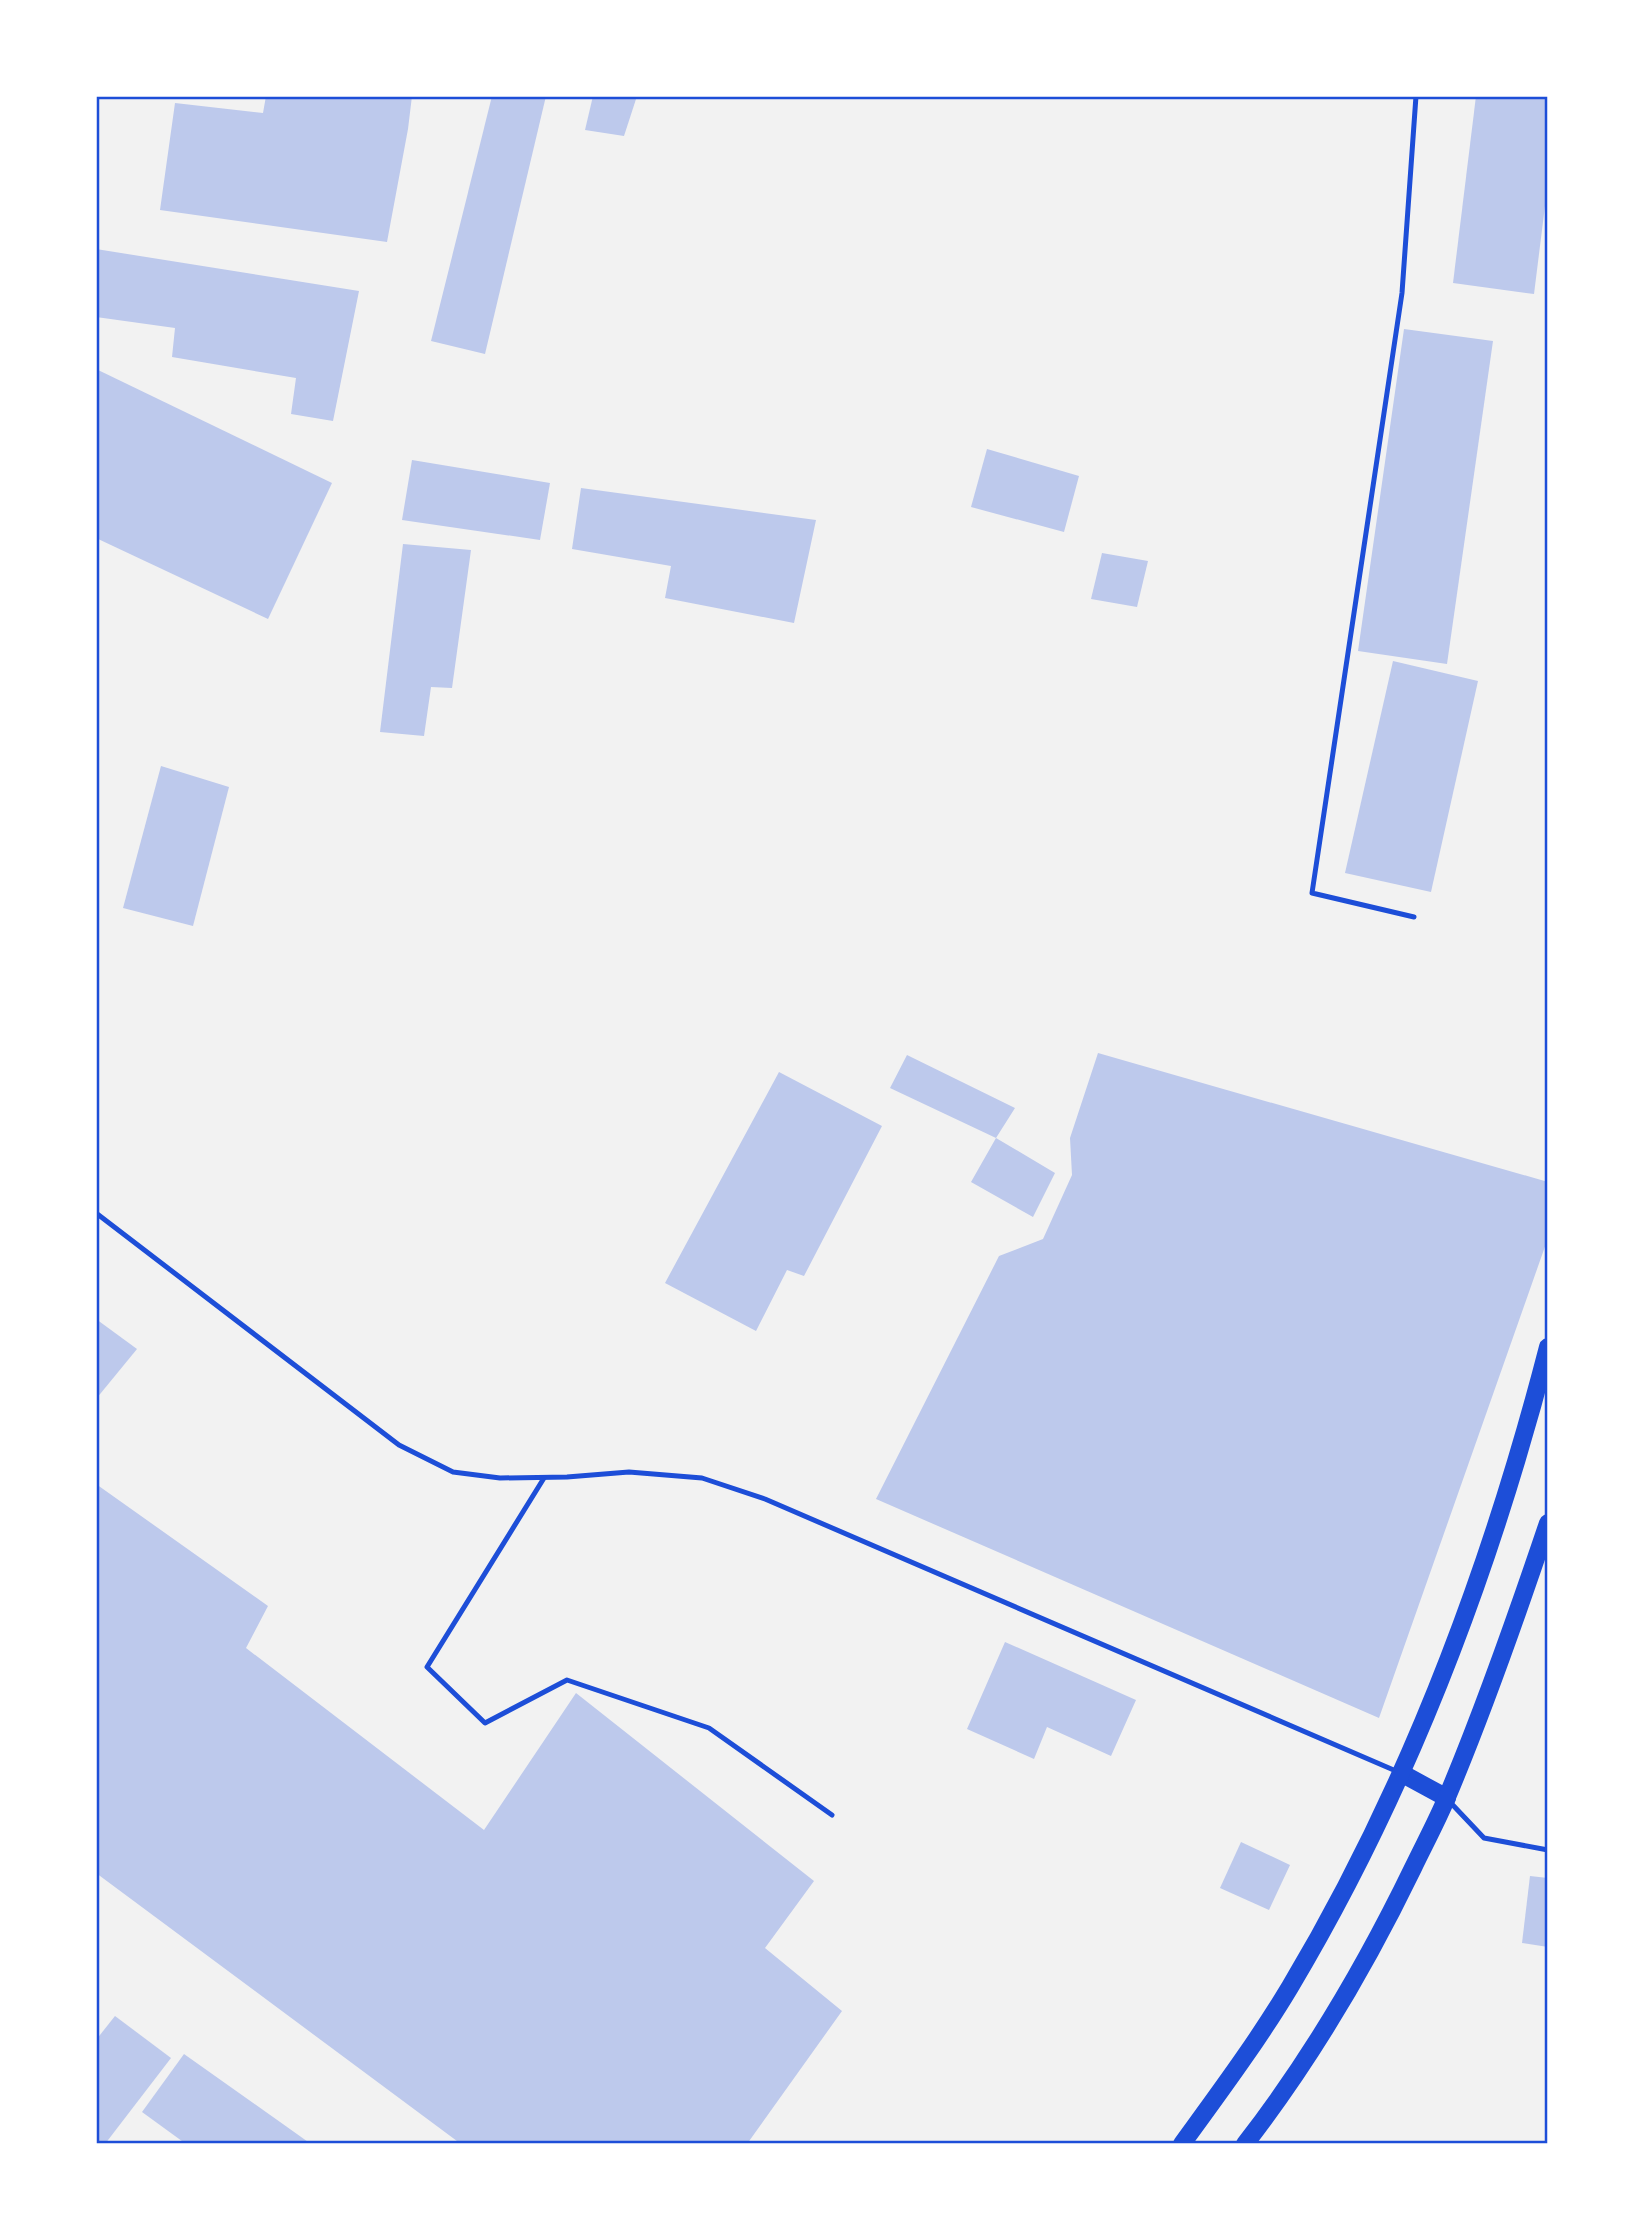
<svg xmlns="http://www.w3.org/2000/svg" width="1644" height="2240" font-family="'PT Serif',serif">
<rect width="100%" height="100%" fill="#f2f2f2"/>
<g fill="#bdc9ec">
<path d="M266,96H412L408,129L387,242L160,210L175,103L263,113Z"/>
<path d="M492,96H546L485,354L431,341Z"/>
<path d="M593,96H637L624,136L585,130Z"/>
<path d="M1476,96H1548V182L1534,294L1453,283Z"/>
<path d="M96,249L359,291L333,421L291,414L296,378L172,357L175,328L96,317Z"/>
<path d="M1404,329L1493,341L1447,664L1358,651Z"/>
<path d="M96,369L332,483L268,619L96,538Z"/>
<path d="M987,449L1079,476L1064,532L971,507Z"/>
<path d="M412,460L550,483L540,540L402,520Z"/>
<path d="M581,488L816,520L794,623L665,598L671,566L572,549Z"/>
<path d="M403,544L471,550L452,688L431,687L424,736L380,732Z"/>
<path d="M1102,553L1148,561L1137,607L1091,599Z"/>
<path d="M1393,661L1478,681L1431,892L1345,873Z"/>
<path d="M161,766L229,787L193,926L123,908Z"/>
<path d="M1098,1053L1548,1182V1238L1379,1718L876,1499L999,1256L1043,1239L1072,1175L1070,1138Z"/>
<path d="M907,1055L1015,1108L996,1138L1055,1173L1033,1217L971,1182L996,1138L890,1088Z"/>
<path d="M779,1072L882,1126L804,1276L787,1270L756,1331L665,1283Z"/>
<path d="M96,1319L137,1349L96,1399Z"/>
<path d="M96,1484L268,1606L246,1648L484,1830L576,1693L814,1881L765,1948L842,2011L747,2144H461L96,1873Z"/>
<path d="M1005,1642L1136,1700L1111,1756L1047,1727L1034,1759L967,1729Z"/>
<path d="M1241,1842L1290,1865L1269,1910L1220,1888Z"/>
<path d="M1530,1876L1548,1878V1947L1522,1943Z"/>
<path d="M115,2016L171,2058L105,2144H96V2040Z"/>
<path d="M184,2054L311,2144H186L142,2112Z"/>
</g>
<g fill="none" stroke-linecap="round" stroke-linejoin="round">
<g stroke="#1d4ed8" stroke-width="5">
<path d="M1414,917L1312,893L1402,293L1416,96"/>
<path d="M96,1213L399,1445L453,1472L500,1478L567,1477L629,1472L702,1478L765,1499L1396,1771"/>
<path d="M544,1478L427,1667L485,1723L567,1680L709,1728L832,1815"/>
<path d="M1449,1801L1484,1838L1548,1850"/>
</g>
<g stroke="#1d4ed8" stroke-width="18">
<path d="M1401,1773L1447,1798"/>
<path d="M1182,2144C1219,2093 1257,2042 1290,1987C1407,1791 1491,1568 1548,1347"/>
<path d="M1245,2144C1311,2059 1366,1965 1413,1868C1424,1845 1437,1821 1447,1797C1485,1707 1517,1615 1548,1523"/>
</g>
</g>
<rect width="1644" height="2240" fill="none" stroke="#ffffff" stroke-width="196"/>
<rect x="98" y="98" width="1448" height="2044" fill="none" stroke="#1d4ed8" stroke-width="2.5"/>
</svg>
